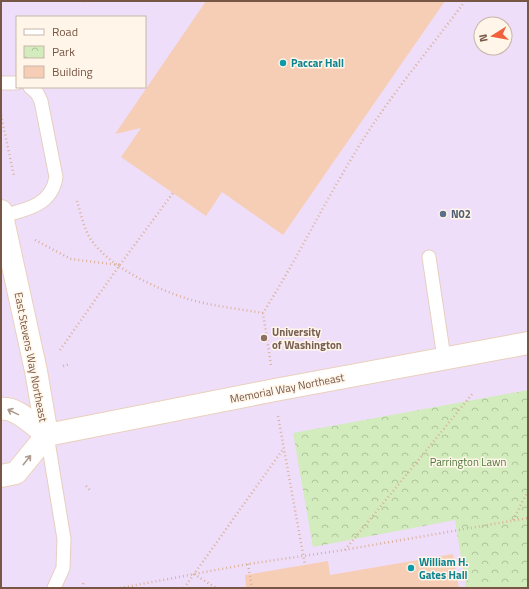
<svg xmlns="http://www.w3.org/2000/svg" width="529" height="589" font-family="'Titillium Web',sans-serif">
<defs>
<pattern id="park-crowns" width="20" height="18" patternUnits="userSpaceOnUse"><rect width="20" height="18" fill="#d2ecbe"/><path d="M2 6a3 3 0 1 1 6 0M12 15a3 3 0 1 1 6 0" fill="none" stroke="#afc29c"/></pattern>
</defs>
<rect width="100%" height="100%" fill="#fef2e1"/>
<path fill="#efdefa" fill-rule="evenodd" d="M1,1H528V588H1ZM17,17H145V87H17ZM481,24H505V48H481Z"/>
<path fill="url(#park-crowns)" d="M528,390V588H466L455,520L313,547L293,433Z"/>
<g fill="#f6ceb6">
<path d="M206,1H445L283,235L222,192L206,216L121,157L141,128L115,134Z"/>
<path d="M453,554L459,588H246L245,575L328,561L330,575Z"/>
</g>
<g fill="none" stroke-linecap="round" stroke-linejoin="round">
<defs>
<g id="lane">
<path d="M1,83H17"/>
<path d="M2,216C26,210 52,205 56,177L41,101L37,93L30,87"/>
<path d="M429,257L444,358"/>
<path d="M47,435L64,539L63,568L54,588"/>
</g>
<g id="secondary">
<path d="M1,211L36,371L47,435"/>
<path d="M1,409C17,406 35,427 47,435"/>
<path d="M1,476L16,473L47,435L275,390L528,343"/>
</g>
</defs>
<use href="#lane" stroke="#e5cfbf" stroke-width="15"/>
<use href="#secondary" stroke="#ead0bb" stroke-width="24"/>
<g stroke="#dab199" stroke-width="2.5" stroke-dasharray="1 3" stroke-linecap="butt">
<path d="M84,1H86"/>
<path d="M1,115L14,176"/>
<path d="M77,201C81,214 84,230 92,241C111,268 157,289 188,299C212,306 239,309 263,313"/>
<path d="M35,240L71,259L119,265"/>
<path d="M60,350L119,266L173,193"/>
<path d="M271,365L263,313C294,264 320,211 350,161C383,104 426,54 465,1"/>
<path d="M63,366L70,364"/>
<path d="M278,416L305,565"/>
<path d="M86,486L91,491"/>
<path d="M513,520L528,491"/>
<path d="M345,550L473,393"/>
<path d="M248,564L252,588"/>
<path d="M194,574L216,588"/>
<path d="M82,588L84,581"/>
<path d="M120,588L248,564L344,550L528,518"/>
<path d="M184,588L284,448"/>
</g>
<use href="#lane" stroke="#fff" stroke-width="13"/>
<use href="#secondary" stroke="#fff" stroke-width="22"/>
</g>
<defs><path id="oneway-shaft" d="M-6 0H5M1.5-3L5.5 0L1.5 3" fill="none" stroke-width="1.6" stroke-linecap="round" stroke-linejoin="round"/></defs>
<g stroke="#ad9a90">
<use href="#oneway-shaft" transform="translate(13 412) rotate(-154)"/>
<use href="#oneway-shaft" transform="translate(27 460) rotate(-51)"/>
</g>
<g fill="#0f9aa8" stroke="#fff6e9" stroke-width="1.5">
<circle cx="283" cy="63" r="4"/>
<circle cx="411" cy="568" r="4"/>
</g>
<circle fill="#5c6f8a" stroke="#fff6e9" stroke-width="1.5" cx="443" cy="214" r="4"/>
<circle fill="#8d6e63" stroke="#fff6e9" stroke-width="1.5" cx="264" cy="338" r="4"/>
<g text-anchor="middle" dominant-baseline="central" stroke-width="3" stroke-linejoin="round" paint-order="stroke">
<g font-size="11" font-weight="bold" fill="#0d838f" stroke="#fff6e9" text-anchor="start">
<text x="291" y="63">Paccar Hall</text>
<text x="419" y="562">William H.<tspan x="419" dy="13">Gates Hall</tspan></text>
</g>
<g font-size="11" font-weight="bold" fill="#4e5e75" stroke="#fff6e9" text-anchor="start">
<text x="451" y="214">N02</text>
</g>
<g font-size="11" font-weight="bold" fill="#785e54" stroke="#fff6e9" text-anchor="start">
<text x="272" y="332">University<tspan x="272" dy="13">of Washington</tspan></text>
</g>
<g font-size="11" fill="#775646" stroke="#fff6e9">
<text transform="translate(31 357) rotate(79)">East Stevens Way Northeast</text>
<text transform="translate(287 388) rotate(-11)">Memorial Way Northeast</text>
</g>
<g font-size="11" fill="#4e783b" stroke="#fff6e9">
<text x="468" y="462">Parrington Lawn</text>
</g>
</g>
<rect width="529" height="589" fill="none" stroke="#775646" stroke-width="4"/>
<rect x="16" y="16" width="130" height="72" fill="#fff6e9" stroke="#c9b6a8"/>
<rect x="24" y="29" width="20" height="6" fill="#ffffff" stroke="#c9b6a8"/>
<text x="52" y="36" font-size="12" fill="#775646">Road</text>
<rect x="24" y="46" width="20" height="12" fill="url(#park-crowns)" stroke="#c9b6a8"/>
<text x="52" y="56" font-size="12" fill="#775646">Park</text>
<rect x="24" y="66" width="20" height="12" fill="#f6ceb6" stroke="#c9b6a8"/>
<text x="52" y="76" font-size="12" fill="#775646">Building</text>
<g transform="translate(493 36) rotate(259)"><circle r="19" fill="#fff6e9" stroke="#c9b6a8"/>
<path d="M0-3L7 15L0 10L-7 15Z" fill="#f25f3c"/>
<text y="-6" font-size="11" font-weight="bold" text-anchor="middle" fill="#775646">N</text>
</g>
</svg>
